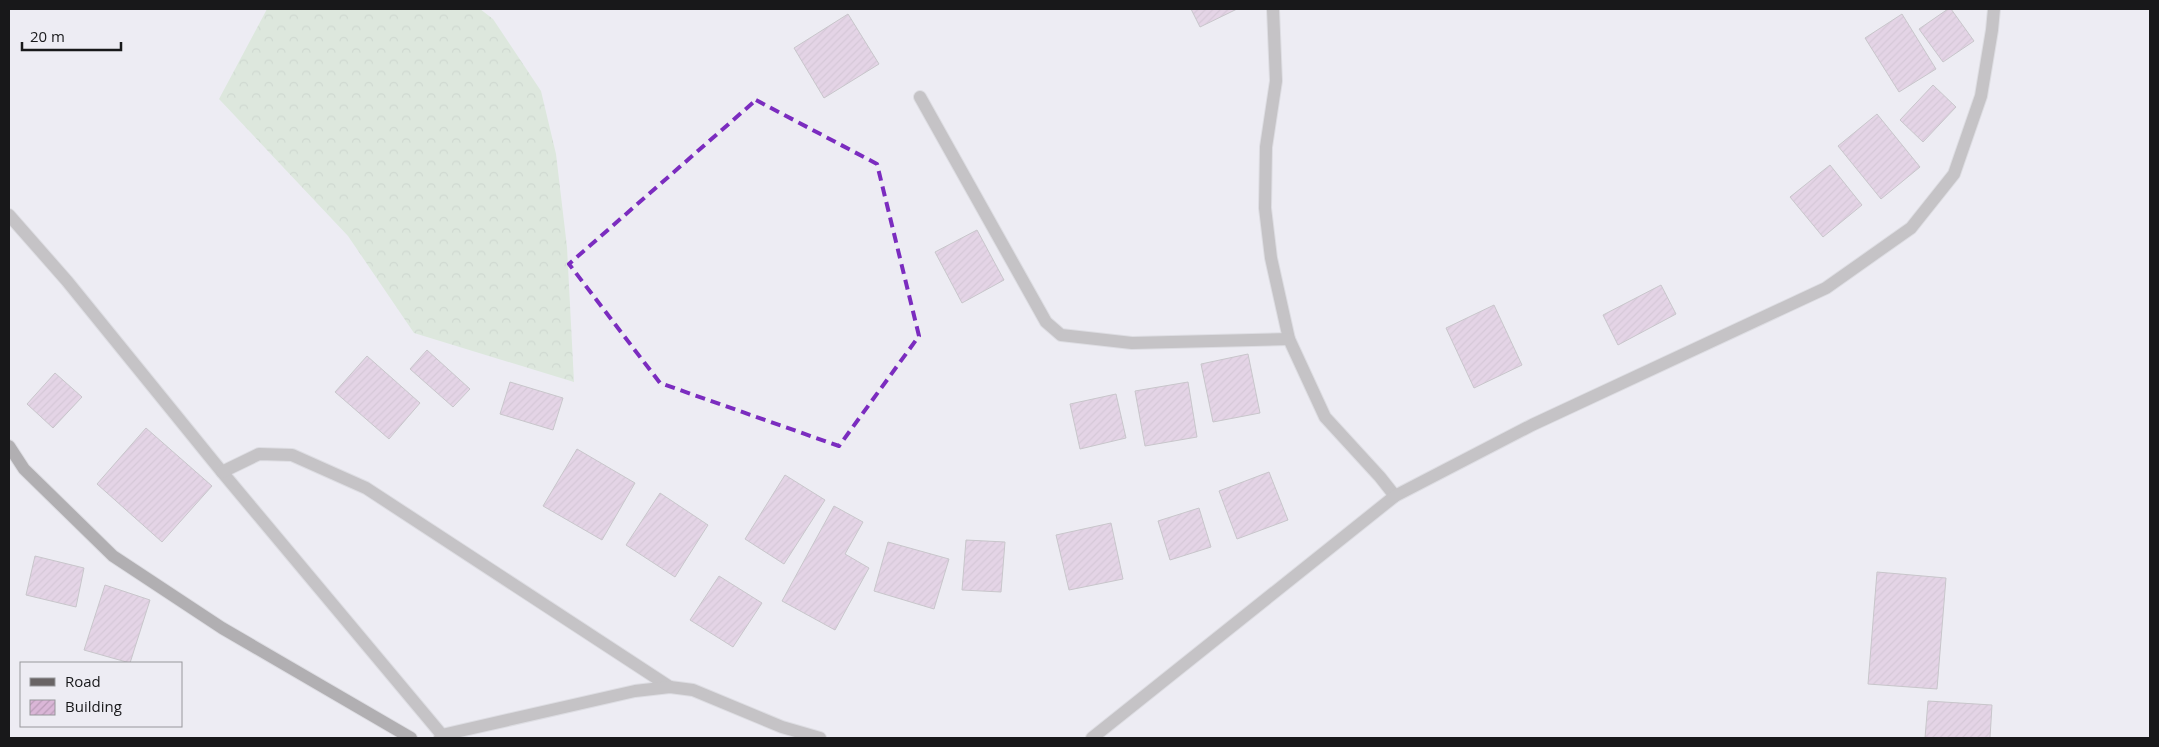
<svg xmlns="http://www.w3.org/2000/svg" width="2159" height="747" font-family="'Open Sans',sans-serif">
<defs>
<pattern id="forest-crowns" width="20" height="18" patternUnits="userSpaceOnUse" patternTransform="scale(1.25)"><rect width="20" height="18" fill="#c9e1c4"/><path d="M2 6a3 3 0 1 1 6 0M12 15a3 3 0 1 1 6 0" fill="none" stroke="#acc0a8"/></pattern>
<pattern id="building-hatch" width="6" height="6" patternUnits="userSpaceOnUse" patternTransform="scale(1.25)"><rect width="6" height="6" fill="#dab6d7"/><path d="M-1 1l2-2M0 6l6-6M5 7l2-2" fill="none" stroke="#ba9cb8"/></pattern>
</defs>
<rect width="100%" height="100%" fill="#edecf3"/>
<path fill="url(#forest-crowns)" d="M267,9H480L493,19L541,91L556,154L567,247L574,382L414,333L348,236L219,99Z"/>
<g fill="url(#building-hatch)" stroke="#9b969b">
<path d="M1191,9H1237L1200,27Z"/>
<path d="M1948,9H1951L1974,41L1943,62L1919,29Z"/>
<path d="M848,14L879,64L824,98L794,48Z"/>
<path d="M1902,14L1936,69L1899,92L1865,38Z"/>
<path d="M1933,85L1956,107L1923,142L1900,120Z"/>
<path d="M1877,114L1920,167L1881,199L1838,146Z"/>
<path d="M1830,165L1862,205L1823,237L1790,197Z"/>
<path d="M977,230L1004,280L962,303L935,252Z"/>
<path d="M1661,285L1676,314L1618,345L1603,315Z"/>
<path d="M1494,305L1522,365L1474,388L1446,328Z"/>
<path d="M427,350L470,389L453,407L410,369Z"/>
<path d="M1248,354L1260,413L1213,422L1201,364Z"/>
<path d="M367,356L420,403L389,439L335,392Z"/>
<path d="M55,373L82,397L53,428L27,404Z"/>
<path d="M510,382L563,398L553,430L500,414Z"/>
<path d="M1188,382L1197,437L1145,446L1135,391Z"/>
<path d="M1116,394L1126,438L1080,449L1070,404Z"/>
<path d="M146,428L212,486L162,542L97,484Z"/>
<path d="M577,449L635,483L602,540L543,506Z"/>
<path d="M1269,472L1288,520L1237,539L1219,491Z"/>
<path d="M785,475L825,500L784,564L745,539Z"/>
<path d="M660,493L708,525L675,577L626,545Z"/>
<path d="M834,506L863,522L845,554L869,568L835,630L782,601Z"/>
<path d="M1199,508L1211,547L1170,560L1158,521Z"/>
<path d="M1111,523L1123,579L1069,590L1056,535Z"/>
<path d="M966,540L1005,542L1001,592L962,590Z"/>
<path d="M888,542L949,559L934,609L874,591Z"/>
<path d="M35,556L84,568L76,607L26,595Z"/>
<path d="M1877,572L1946,578L1937,689L1868,684Z"/>
<path d="M719,576L762,603L733,647L690,620Z"/>
<path d="M105,585L150,600L130,663L84,650Z"/>
<path d="M1928,701L1992,705L1990,738H1925Z"/>
</g>
<g fill="none" stroke-linecap="round" stroke-linejoin="round">
<defs>
<g id="street">
<path d="M1273,9L1276,81L1266,147L1265,208L1271,258L1289,339L1325,417L1380,477L1395,496"/>
<path d="M920,97L1046,322L1061,335L1132,343L1289,339"/>
<path d="M9,215L67,281L222,472L442,735"/>
<path d="M222,472L259,454L292,455L366,488L670,687"/>
<path d="M440,738L442,735L635,691L670,687L693,690L782,727L820,738"/>
<path d="M1092,738L1395,496L1532,425L1826,288L1911,228L1954,174L1981,96L1992,30L1994,9"/>
</g>
<path id="secondary" d="M9,446L24,469L113,556L222,628L411,738"/>
</defs>
<use href="#street" stroke="#cbcad0" stroke-width="14"/>
<use href="#secondary" stroke="#cbcad0" stroke-width="14"/>
<use href="#street" stroke="#949090" stroke-width="12"/>
<use href="#secondary" stroke="#696465" stroke-width="12"/>
</g>
<path d="M0 0H2159V747H0ZM756,100L877,164L919,336L839,446L660,383L569,264Z" fill="#edecf3" fill-opacity=".55" fill-rule="evenodd"/>
<path fill="none" stroke="#7b2cbf" stroke-width="4" stroke-dasharray="10 6" stroke-linejoin="round" d="M756,100L877,164L919,336L839,446L660,383L569,264Z"/>
<rect width="2159" height="747" fill="none" stroke="#18181a" stroke-width="20"/>
<rect x="20" y="662" width="162" height="65" fill="#edecf3" stroke="#98979c"/>
<rect x="30" y="678" width="25" height="8" fill="#696465" stroke="#98979c"/>
<text x="65" y="687" font-size="15" fill="#18181a">Road</text>
<rect x="30" y="700" width="25" height="15" fill="url(#building-hatch)" stroke="#98979c"/>
<text x="65" y="712" font-size="15" fill="#18181a">Building</text>
<path d="M22 42v8h99v-8" fill="none" stroke="#18181a" stroke-width="2.5"/>
<text x="30" y="42" font-size="15" fill="#18181a" stroke="#edecf3" stroke-width="4" paint-order="stroke">20 m</text>
</svg>
